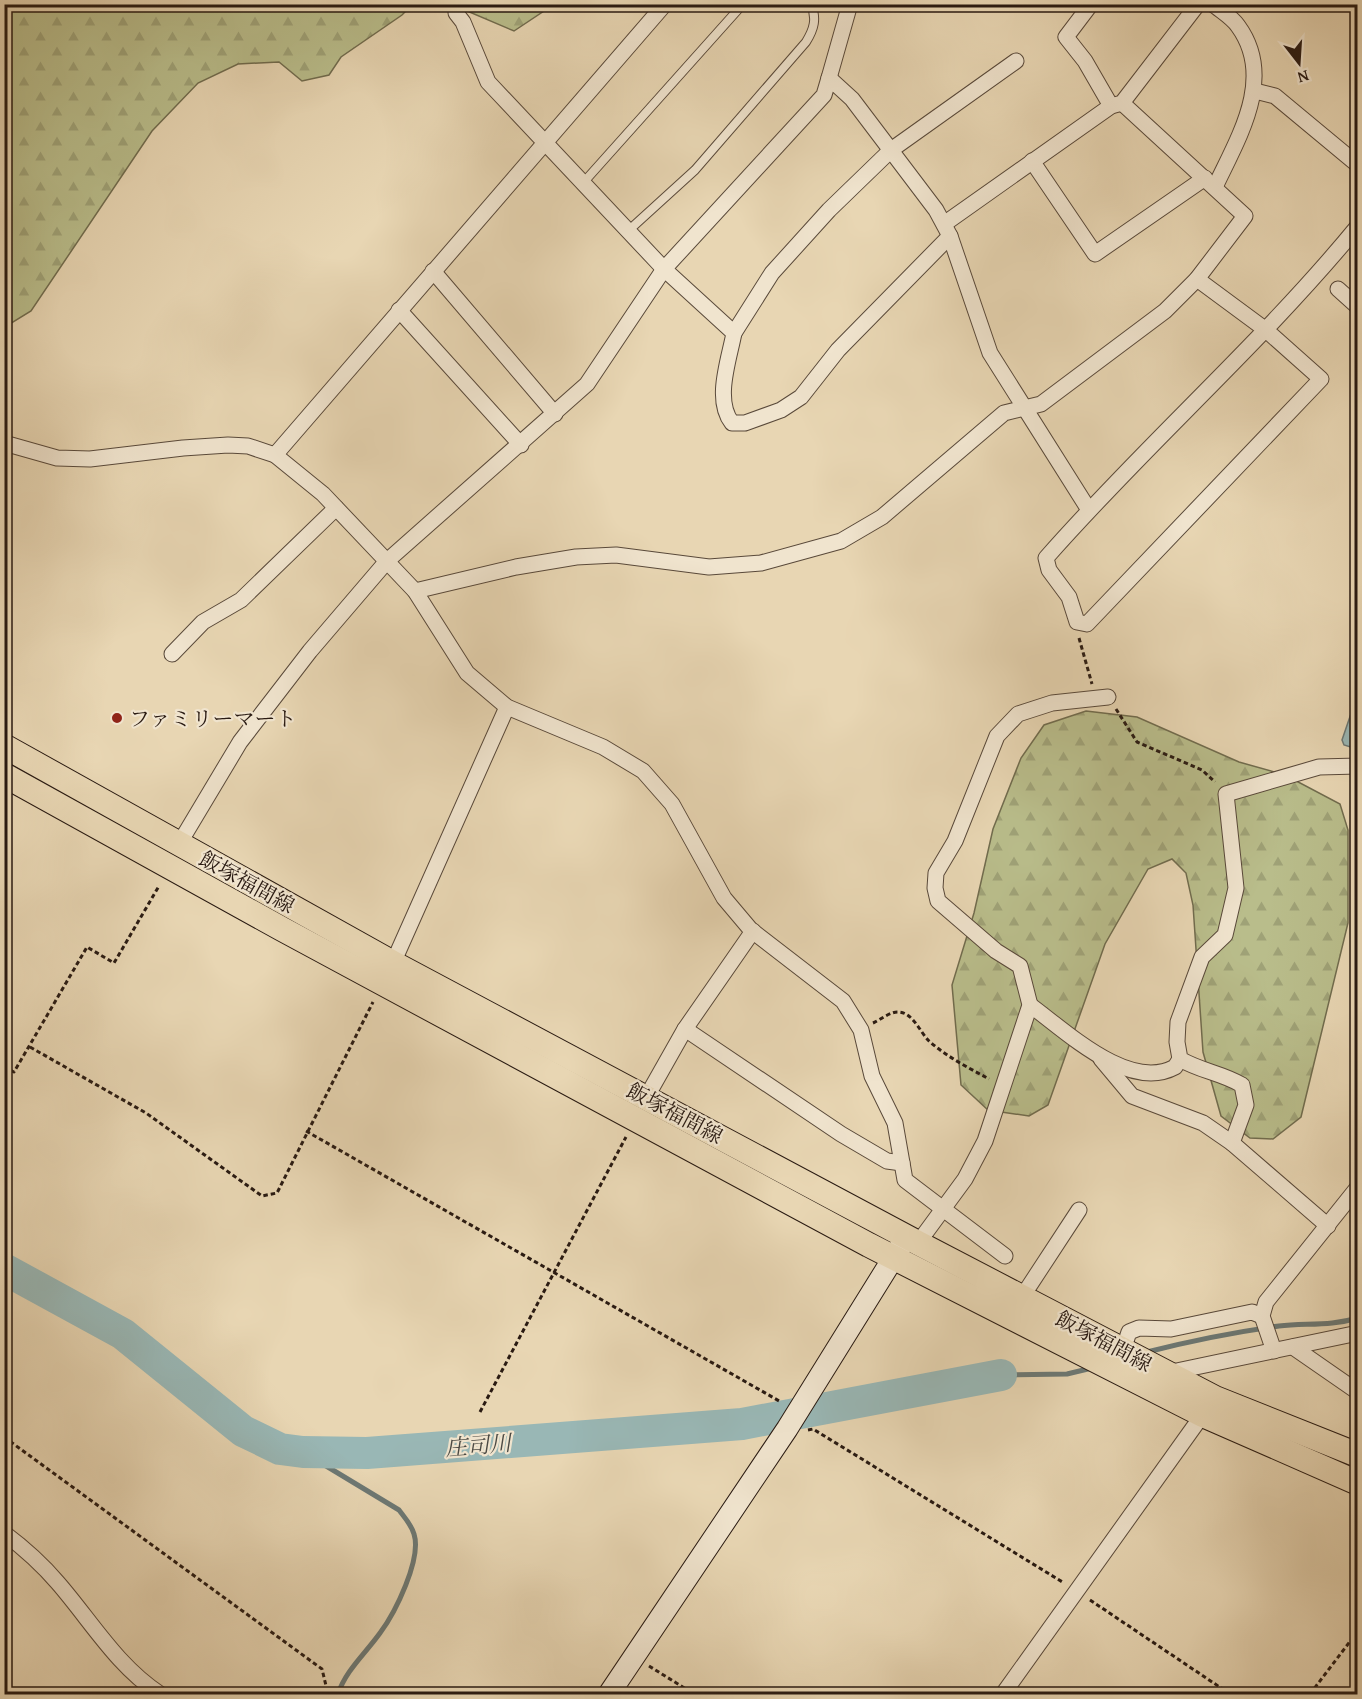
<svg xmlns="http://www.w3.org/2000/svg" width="1362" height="1699" font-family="'Gentium Book Plus','Noto Serif JP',serif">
<defs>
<pattern id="forest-firs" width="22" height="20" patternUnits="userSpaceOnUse" patternTransform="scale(1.5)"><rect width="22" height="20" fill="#b9bd8b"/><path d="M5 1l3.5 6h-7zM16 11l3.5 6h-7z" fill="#9fa277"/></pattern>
</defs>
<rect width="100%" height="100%" fill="#e8d6b3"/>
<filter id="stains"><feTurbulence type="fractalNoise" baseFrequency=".00333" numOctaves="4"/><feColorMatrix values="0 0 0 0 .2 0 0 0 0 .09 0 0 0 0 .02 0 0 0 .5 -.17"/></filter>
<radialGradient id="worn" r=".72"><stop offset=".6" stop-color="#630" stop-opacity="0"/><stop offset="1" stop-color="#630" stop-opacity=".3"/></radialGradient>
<g fill="url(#forest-firs)" stroke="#716c4e" stroke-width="1.5">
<path d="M5,4H412V5L402,15L341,57L329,75L302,81L279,62L238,64L198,83L152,131L31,311L5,327Z"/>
<path d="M453,5H553L514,31Z"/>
<path d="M1086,711L1137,717L1239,762L1285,775L1340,804L1348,830V923L1301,1117L1273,1139L1250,1138L1221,1116L1203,1052L1193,905L1186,873L1172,859L1148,869L1105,944L1048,1105L1029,1116L988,1110L961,1085L952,985L974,913L993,829L1021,758L1044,725Z"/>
</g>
<path fill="#99b7b5" stroke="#6c7874" stroke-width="1.5" d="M1357,696V749L1344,745L1342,740Z"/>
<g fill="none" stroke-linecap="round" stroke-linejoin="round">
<g stroke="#6c7874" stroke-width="5">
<path d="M1147,1352C1190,1341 1235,1332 1279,1326C1306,1323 1331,1326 1358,1318"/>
<path d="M1001,1375L1067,1374L1092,1368"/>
<path d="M303,1452L399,1510C405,1518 411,1524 414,1534C422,1559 395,1613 380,1633C365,1654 346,1670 338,1694"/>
</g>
<path stroke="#99b7b5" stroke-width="32" d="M4,1269L123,1334L243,1431L280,1449L303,1452L367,1453L742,1424L1001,1375"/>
<defs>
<g id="lane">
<path d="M583,183L743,4"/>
<path d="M628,231L695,170L806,42C814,29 817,19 811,4"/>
</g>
<g id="street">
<path d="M1091,4L1066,37L1085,61L1111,106"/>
<path d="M1213,4C1221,11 1232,17 1238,26C1276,78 1238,138 1215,187"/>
<path d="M456,13L463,22L488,82L664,269L734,333C729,360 714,400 732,423H745L781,410L801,397L838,350L950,236"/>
<path d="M829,78L850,4"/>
<path d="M1255,91L1275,96L1358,165"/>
<path d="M1032,161L1095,254L1205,178"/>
<path d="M944,224L1111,106L1122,103L1198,4"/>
<path d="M433,271L555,414"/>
<path d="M1197,279L1266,330L1321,379L1087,624L1077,622L1069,597L1049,570L1046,558C1146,444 1261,344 1358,226"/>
<path d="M1338,289L1358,307"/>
<path d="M399,310L521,445"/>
<path d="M734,333L772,273L829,210L891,150L1016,61"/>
<path d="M4,443L57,458L90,459L183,448L228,445L248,446L275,455L323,494L415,591L467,673L507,707L603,747L643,771L672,804L724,898L751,930L843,1001L861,1030L872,1076L895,1123L905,1180L1005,1256"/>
<path d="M275,455L665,4"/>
<path d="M415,591L516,567L576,557L616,555L709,567L761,563L841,541L882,517L1004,413L1041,404L1165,311L1197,279L1245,216L1122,103"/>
<path d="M172,654L203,622L241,600L336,508"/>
<path d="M179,844L240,742L310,651L387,561L587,384L664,269L824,95L829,78L852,99L936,210L950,236L990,353L1089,510"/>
<path d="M393,963L507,707"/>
<path d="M1030,1005C1067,1032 1129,1092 1175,1067L1180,1059"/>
<path d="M685,1029L841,1134L887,1161L902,1163"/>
<path d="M1101,1059L1132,1096L1203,1123L1232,1143"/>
<path d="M646,1098L685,1029L753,931"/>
<path d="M1328,1226L1232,1143L1246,1105L1242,1085C1222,1073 1200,1071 1180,1059L1177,1042L1178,1022L1202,957L1225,935L1236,888L1226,794L1319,767L1358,766"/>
<path d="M918,1243L965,1179L985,1141L1030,1005L1020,966L996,951L938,901L935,888L936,873L955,841L997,736L1018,714L1052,703L1108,697"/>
<path d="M1022,1297L1079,1210"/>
<path d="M1293,1347L1358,1392"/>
<path d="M1123,1350L1129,1332L1139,1328L1171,1329L1252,1312L1262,1316"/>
<path d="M1274,1351L1262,1316L1266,1302L1358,1187"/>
<path d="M1167,1373L1358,1333"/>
<path d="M4,1533C24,1548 42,1564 58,1583C91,1621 117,1666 160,1694"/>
<path d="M1003,1694L1206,1410"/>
</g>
<path id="secondary" d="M609,1694L787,1429L902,1244"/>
<g id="primary">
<path d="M4,746L393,963L918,1243L1215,1398L1358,1455"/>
<path d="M4,775L282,929L869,1245L1203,1415L1358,1483"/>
</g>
</defs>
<use href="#lane" stroke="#59493a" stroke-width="10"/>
<use href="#street" stroke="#59493a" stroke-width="17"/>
<use href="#secondary" stroke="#291a12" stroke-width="23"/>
<use href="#primary" stroke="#291a12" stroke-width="26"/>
<g stroke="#291a12" stroke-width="3" stroke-dasharray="4.5 3" stroke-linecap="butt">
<path d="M1079,638L1092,684"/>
<path d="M1116,709L1137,742L1202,770L1215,782"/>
<path d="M873,1023C880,1020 891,1011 899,1012C913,1013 920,1032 929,1041C947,1057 969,1068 989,1079"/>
<path d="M30,1047L146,1113L262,1196L277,1193L373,1002"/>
<path d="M4,1067L14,1072L87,947L114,963L159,886"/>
<path d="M306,1131L781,1402"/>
<path d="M480,1412L626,1137"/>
<path d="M808,1430L813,1429L1064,1583"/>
<path d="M4,1437L322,1669L328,1694"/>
<path d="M1090,1600L1230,1694"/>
<path d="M649,1666L694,1694"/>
<path d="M1310,1694L1358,1631"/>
</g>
<use href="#lane" stroke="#f0e4ce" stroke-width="8"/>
<use href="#street" stroke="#f0e4ce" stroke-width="15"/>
<use href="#secondary" stroke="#f0e4ce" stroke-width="21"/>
<use href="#primary" stroke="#e8d6b3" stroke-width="24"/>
</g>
<circle fill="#8f2418" stroke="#f0e4ce" stroke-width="2" cx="117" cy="718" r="6"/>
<g text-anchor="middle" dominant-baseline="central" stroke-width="4.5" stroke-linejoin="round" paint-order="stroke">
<g font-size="21" fill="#291a12" stroke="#f0e4ce" text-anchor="start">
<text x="129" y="718">ファミリーマート</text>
</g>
<g font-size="21" fill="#291a12" stroke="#f0e4ce">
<text transform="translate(247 882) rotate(29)">飯塚福間線</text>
<text transform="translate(675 1113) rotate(28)">飯塚福間線</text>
<text transform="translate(1104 1341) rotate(28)">飯塚福間線</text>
</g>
<g font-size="22" font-style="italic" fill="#4b4943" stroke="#f0e4ce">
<text transform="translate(478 1445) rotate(-5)">庄司川</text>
</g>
</g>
<rect width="1362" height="1699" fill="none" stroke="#e8d6b3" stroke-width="24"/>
<rect x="6" y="6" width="1350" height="1687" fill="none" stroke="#291a12" stroke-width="3"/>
<rect x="12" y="12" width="1338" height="1675" fill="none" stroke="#291a12" stroke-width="1.5"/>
<g transform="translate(1299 63) rotate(163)" stroke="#f0e4ce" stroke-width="4.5" paint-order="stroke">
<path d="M0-4.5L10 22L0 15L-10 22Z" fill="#291a12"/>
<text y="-9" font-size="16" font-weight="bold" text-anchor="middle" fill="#291a12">N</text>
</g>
<rect width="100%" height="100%" filter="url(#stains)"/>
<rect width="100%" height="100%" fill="url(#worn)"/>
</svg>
